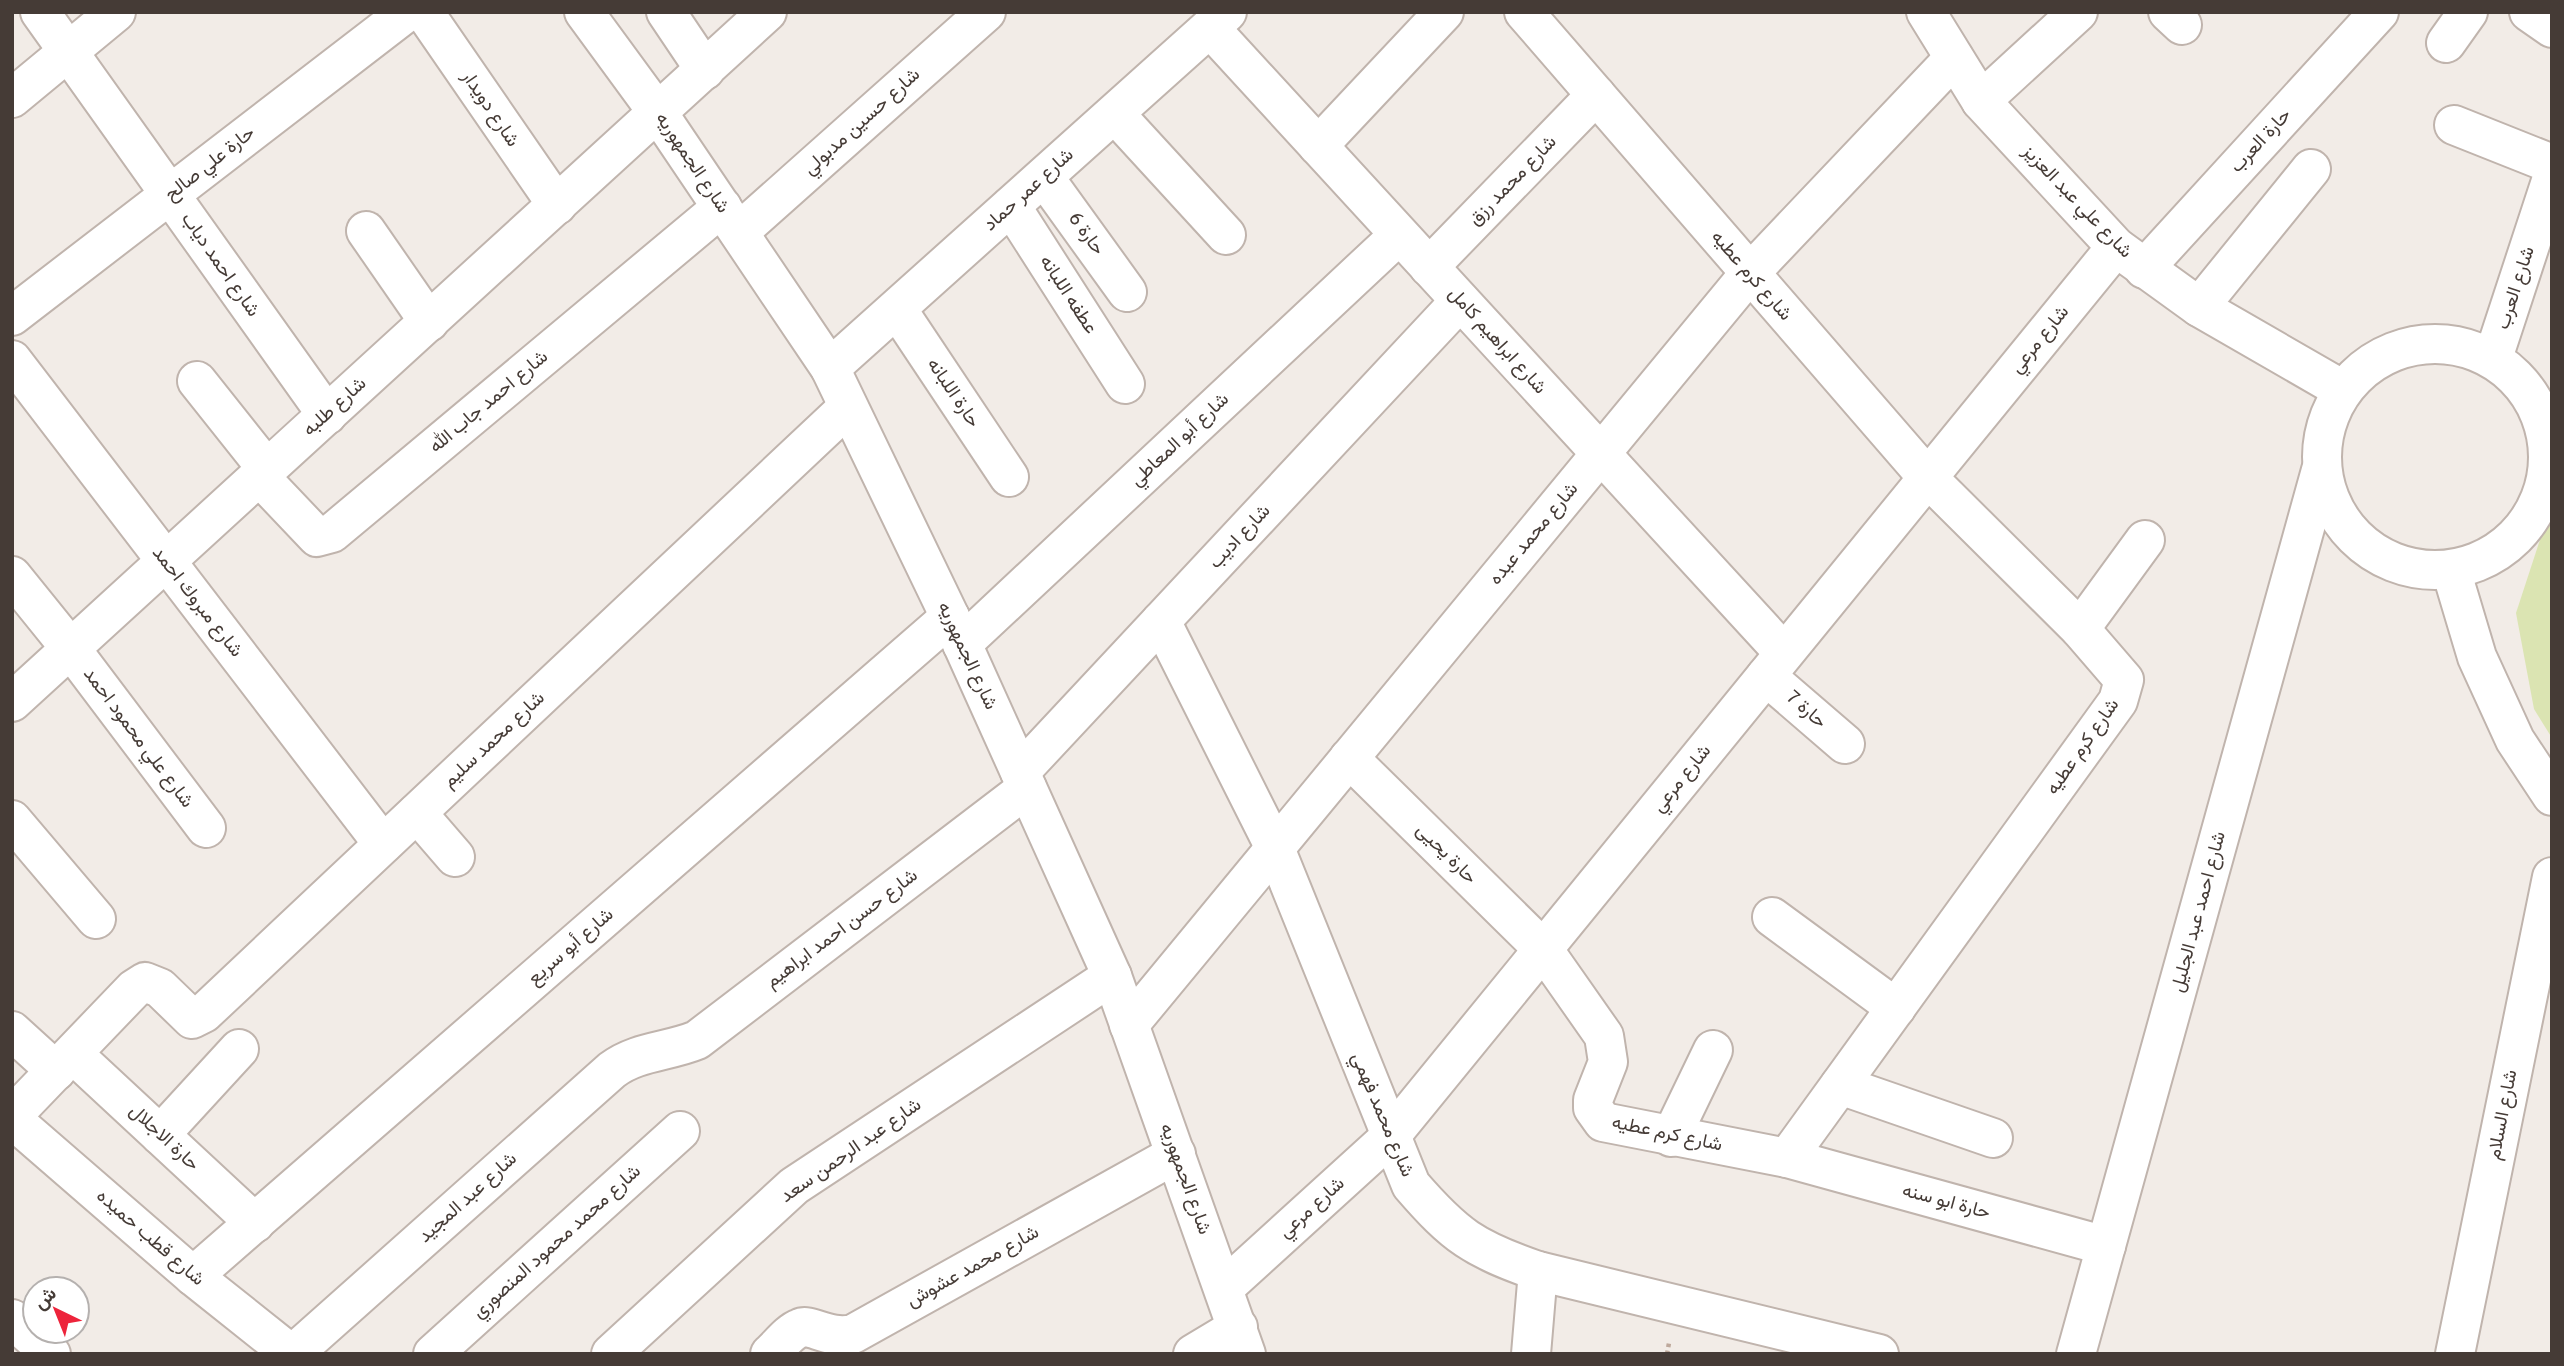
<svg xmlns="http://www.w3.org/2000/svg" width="2564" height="1366" font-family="Overpass,Vazirmatn,sans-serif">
<rect width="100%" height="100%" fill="#f2ece7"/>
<path fill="#dbe4b2" d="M2552,503V738L2534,709L2516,613Z"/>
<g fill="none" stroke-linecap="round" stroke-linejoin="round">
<defs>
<g id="street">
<path d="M40,12L327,415"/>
<path d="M424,12L557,205"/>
<path d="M584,12L658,113L830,368L950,617L1112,976L1246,1354"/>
<path d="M666,12L705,70"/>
<path d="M1926,12L1981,101L2116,247L2199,307L2343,390"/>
<path d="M2168,12L2182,25"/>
<path d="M2529,12L2552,28"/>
<path d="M1210,28L1784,653"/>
<path d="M2446,43L2468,12"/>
<path d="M12,98L116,12"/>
<path d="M1981,101L2078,12"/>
<path d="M1115,114L1226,235"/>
<path d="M2454,125L2552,164"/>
<path d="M1318,146L1444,12"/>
<path d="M1044,177L1127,292"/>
<path d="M1011,206L1125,384"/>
<path d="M366,231L429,322"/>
<path d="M739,232L986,12"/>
<path d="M1429,267L1596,95"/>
<path d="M2144,269L2379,12"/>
<path d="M2199,307L2311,169"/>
<path d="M897,309L1009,477"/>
<path d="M12,316L407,12"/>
<circle cx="2435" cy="457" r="113"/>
<path d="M2493,358L2552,178"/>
<path d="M12,360L383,844"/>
<path d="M830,368L1227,12"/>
<path d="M197,381L267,469"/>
<path d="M260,477L317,537L332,533L722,207"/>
<path d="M2451,570L2477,657L2515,740L2552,796"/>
<path d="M12,576L71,649L206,828"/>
<path d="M1161,621L1275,848L1411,1185C1455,1236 1474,1249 1538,1271L1879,1354"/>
<path d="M2080,629L2145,540"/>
<path d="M962,644L1399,235"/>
<path d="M1766,676L1845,744"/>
<path d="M12,702L767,12"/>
<path d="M1349,758L1543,949L1604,1036L1608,1062L1593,1100V1108L1603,1122L1787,1158L2118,701L2124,680L2080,629L1928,478L1524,12"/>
<path d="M1020,772L1460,301"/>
<path d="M417,813L455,857"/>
<path d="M12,820L96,919"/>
<path d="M1772,917L1896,1008"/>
<path d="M1129,1025L1749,274L1954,58"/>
<path d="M12,1031L56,1071"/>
<path d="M73,1054L255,1223"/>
<path d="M1840,1085L1993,1138"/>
<path d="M12,1116L134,989L145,982L160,988L192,1019L204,1013L848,407"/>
<path d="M12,1119L193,1276L291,1354"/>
<path d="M160,1135L239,1049"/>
<path d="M1671,1137L1713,1050"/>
<path d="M1787,1158L2106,1246"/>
<path d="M193,1276L950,617"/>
<path d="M1224,1288L1389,1138L2116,247"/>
<path d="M12,1319L51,1354"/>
<path d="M293,1354L612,1070C637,1051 668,1052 697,1040L1027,788"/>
<path d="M433,1354L680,1131"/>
<path d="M611,1354L794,1186L1112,976"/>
<path d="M770,1354C779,1346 789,1332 800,1328C810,1323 829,1340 853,1334L1176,1154"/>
<path d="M1193,1354L1238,1327"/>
<path d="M1531,1354L1538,1271"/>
<path d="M2076,1354L2321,470"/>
<path d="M2455,1354L2552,877"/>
</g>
</defs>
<use href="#street" stroke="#c0b4ad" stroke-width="42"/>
<path stroke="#bea99c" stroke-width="4.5" stroke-dasharray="3.5 3.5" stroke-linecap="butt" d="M1667,1354L1669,1343"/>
<use href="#street" stroke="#fff" stroke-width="38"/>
</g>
<g text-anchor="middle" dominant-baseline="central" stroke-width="7" stroke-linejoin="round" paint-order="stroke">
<g font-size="19" fill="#453b36" stroke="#fff">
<text transform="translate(490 109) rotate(56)">شارع دويدار</text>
<text transform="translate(862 122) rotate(-42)">شارع حسين مدبولي</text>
<text transform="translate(2261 141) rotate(-47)">حارة العرب</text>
<text transform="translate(692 163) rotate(56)">شارع الجمهوريه</text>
<text transform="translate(210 164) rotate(-38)">حارة علي صالح</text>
<text transform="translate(1513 181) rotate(-46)">شارع محمد رزق</text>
<text transform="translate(1029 190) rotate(-42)">شارع عمر حماد</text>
<text transform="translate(2077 202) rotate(46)">شارع علي عبد العزيز</text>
<text transform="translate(1086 234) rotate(54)">حارة 6</text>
<text transform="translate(220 265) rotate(55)">شارع احمد دياب</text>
<text transform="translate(1751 276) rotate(49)">شارع كرم عطيه</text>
<text transform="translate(2516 288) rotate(-72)">شارع العرب</text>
<text transform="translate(1068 295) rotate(57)">عطفه اللبانه</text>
<text transform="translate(2040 340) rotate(-51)">شارع مرعي</text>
<text transform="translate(1497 341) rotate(48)">شارع ابراهيم كامل</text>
<text transform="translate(953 393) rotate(56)">حارة اللبانه</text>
<text transform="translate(489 402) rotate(-40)">شارع احمد جاب الله</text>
<text transform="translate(335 407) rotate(-42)">شارع طلبه</text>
<text transform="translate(1180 440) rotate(-43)">شارع أبو المعاطي</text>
<text transform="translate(1534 534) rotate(-50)">شارع محمد عبده</text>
<text transform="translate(1240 537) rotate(-47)">شارع اديب</text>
<text transform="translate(197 602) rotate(52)">شارع مبروك احمد</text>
<text transform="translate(967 656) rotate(65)">شارع الجمهوريه</text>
<text transform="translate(1806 710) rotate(41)">حارة 7</text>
<text transform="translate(138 738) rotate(53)">شارع علي محمود احمد</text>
<text transform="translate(494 740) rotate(-43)">شارع محمد سليم</text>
<text transform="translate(2083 747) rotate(-55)">شارع كرم عطيه</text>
<text transform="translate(1682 779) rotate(-51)">شارع مرعي</text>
<text transform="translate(1446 854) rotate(45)">حارة يحيى</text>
<text transform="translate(2199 912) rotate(-75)">شارع احمد عبد الجليل</text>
<text transform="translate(842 929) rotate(-37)">شارع حسن احمد ابراهيم</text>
<text transform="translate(571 947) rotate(-41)">شارع أبو سريع</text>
<text transform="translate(1382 1115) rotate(67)">شارع محمد فهمي</text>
<text transform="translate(2503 1115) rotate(-79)">شارع السلام</text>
<text transform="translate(1667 1134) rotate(12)">شارع كرم عطيه</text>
<text transform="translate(164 1138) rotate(43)">حارة الاجلال</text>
<text transform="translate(851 1151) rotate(-35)">شارع عبد الرحمن سعد</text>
<text transform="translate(1185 1179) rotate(70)">شارع الجمهوريه</text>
<text transform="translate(468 1198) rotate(-42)">شارع عبد المجيد</text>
<text transform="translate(1946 1202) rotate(15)">حارة ابو سنه</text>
<text transform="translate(1312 1208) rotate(-42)">شارع مرعي</text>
<text transform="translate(150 1238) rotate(41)">شارع قطب حميده</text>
<text transform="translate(557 1242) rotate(-42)">شارع محمد محمود المنصوري</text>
<text transform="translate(973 1267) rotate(-29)">شارع محمد عشوش</text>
</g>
</g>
<rect width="2564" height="1366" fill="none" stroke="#453b36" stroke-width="28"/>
<g transform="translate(56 1310) rotate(317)"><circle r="33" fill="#ffffff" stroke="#b5b1af" stroke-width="2"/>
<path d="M0-5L12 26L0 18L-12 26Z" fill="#ed243b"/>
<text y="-10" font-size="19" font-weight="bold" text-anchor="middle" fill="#453b36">ش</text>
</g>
</svg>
